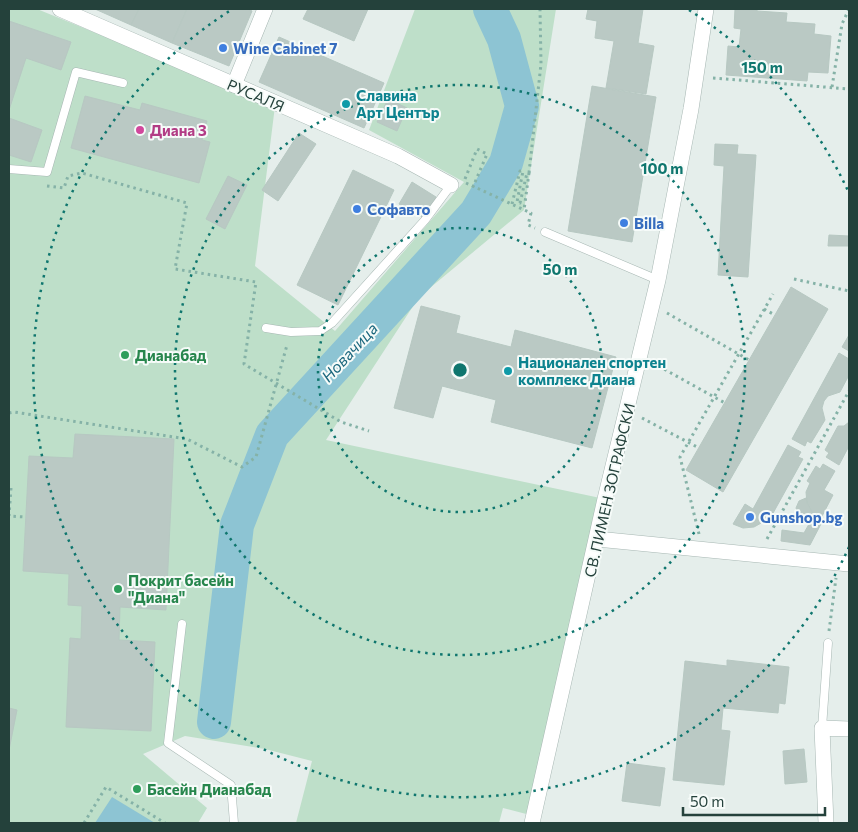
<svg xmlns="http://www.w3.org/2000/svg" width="858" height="832" font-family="Commissioner,sans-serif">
<rect width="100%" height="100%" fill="#e5eeeb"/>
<path fill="#bedfc9" d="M9,9H37L275,106L255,266L335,331L464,182L369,130L415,9H556L524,210L419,297L326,440L605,499L534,816L503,808L499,823H296L312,761L265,749L185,736L143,754L207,808L198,823H9Z"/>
<path fill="#8dc4d3" d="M112,797L155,823H95Z"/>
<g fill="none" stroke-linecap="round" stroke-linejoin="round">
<path stroke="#8dc4d3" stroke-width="34" d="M214,722L237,525L272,435L476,213L506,163L522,106L504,39L490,9"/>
</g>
<g fill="#bac9c4" stroke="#b7c8c2">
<path d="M95,9H139L131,25Z"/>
<path d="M139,9H187L172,43L131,25Z"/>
<path d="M187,9H248L252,11L229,66L172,43Z"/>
<path d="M308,9H368L354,41L303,19Z"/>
<path d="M585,9H643L638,43L654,46L646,94L606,88L614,41L595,38L597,21L586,19L588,9Z"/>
<path d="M735,9H757V11L787,13L786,22L815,24L814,34L831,36L828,73L808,72L807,81L726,75L728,46L739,47L741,29L734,28Z"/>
<path d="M9,21L71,42L61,70L26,58L9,110Z"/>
<path d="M279,37L384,83L364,128L259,82Z"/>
<path d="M592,86L656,97L632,242L568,231Z"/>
<path d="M85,96L140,110L142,103L207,121L202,140L210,142L199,183L71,148Z"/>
<path d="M388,99L407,108L397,131L377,122Z"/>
<path d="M9,118L42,130L31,162L9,155Z"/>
<path d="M299,133L316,144L278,201L262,190Z"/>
<path d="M715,144L738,145L737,154L756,155L748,277L718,275L724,166L714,165Z"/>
<path d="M353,170L394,190L338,305L297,285Z"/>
<path d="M228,176L247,185L225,229L206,219Z"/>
<path d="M412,182L436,197L424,218L399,204Z"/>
<path d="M829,235L849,236V246H828Z"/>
<path d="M791,287L828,309L723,492L686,470Z"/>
<path d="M421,306L460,316L456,333L511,347L515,330L616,357L592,448L491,422L496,400L442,386L433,418L394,408Z"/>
<path d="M849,335V351L842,347Z"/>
<path d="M839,353L849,359V375L840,392L828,396L824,401L822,408L825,420L811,443L807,441L805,446L792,439Z"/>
<path d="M849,422V446L839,465L826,457L829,453L825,450L838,426H844Z"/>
<path d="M75,434L174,439L166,610L120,607L119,640L155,642L151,731L66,727L70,638L81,639L82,606L68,605L69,574L23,571L29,456L73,458Z"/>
<path d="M788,445L801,452L798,457L803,459L772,515L769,513L763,522L754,527L743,528L733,524L745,504L753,509Z"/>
<path d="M823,464L835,471L824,490L833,495L820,520L812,513L807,503L806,492L810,483L807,481L816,466L820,469Z"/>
<path d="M806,498L807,503L814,515L807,519L799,516L796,508L799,501Z"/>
<path d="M813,517L822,522L810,545L781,541L782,530L804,533Z"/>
<path d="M727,660L789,667L785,704L779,703L778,713L723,708L721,730L730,731L724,785L673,780L685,661L727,666Z"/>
<path d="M9,708L17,710L9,750Z"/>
<path d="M804,749L807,782L785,784L783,751Z"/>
<path d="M627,763L665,768L660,806L622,801Z"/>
</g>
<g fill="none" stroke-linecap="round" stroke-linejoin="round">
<defs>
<g id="lane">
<path d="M9,169L47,172L76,72L123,83"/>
<path d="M545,232L658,280"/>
<path d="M266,328L291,332L320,331L332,323L425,220L451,185"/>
<path d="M182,624L168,743L231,785L234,823"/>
<path d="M822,728L828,643"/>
</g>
<g id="street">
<path d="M60,9L398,156L451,185"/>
<path d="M234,85L265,9"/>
<path d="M597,539L849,564"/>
<path d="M532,823L605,499L658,280L691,109L706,9"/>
<path d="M826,823L822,728L849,729"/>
</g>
</defs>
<use href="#lane" stroke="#a7b7b3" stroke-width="9"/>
<use href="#street" stroke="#a7b7b3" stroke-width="16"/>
<g stroke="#85b2a7" stroke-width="3" stroke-dasharray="2.5 4" stroke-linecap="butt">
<path d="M713,78L849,89"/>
<path d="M832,87L842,24L849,9"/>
<path d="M529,173L541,64L540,9"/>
<path d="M465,179L477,149L487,154L473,187"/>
<path d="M466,183L531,213L528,225L535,228"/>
<path d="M47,186L64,188L68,176L82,173L187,203L175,269L256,282L244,364L341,422L369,431"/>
<path d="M512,204L520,171H523L517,202L520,203L527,173H529L524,210"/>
<path d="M794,279L849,291"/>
<path d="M764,309L775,315"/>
<path d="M667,313L749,360"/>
<path d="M653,363L725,403"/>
<path d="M9,413L14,412L187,439L242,467L256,457L287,345"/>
<path d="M642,418L699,448"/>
<path d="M11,488L9,516L26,517"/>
<path d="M699,534L680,457L773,294"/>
<path d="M767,539L849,391"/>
<path d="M829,631L836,578"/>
<path d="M84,823L106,787L165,823"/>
</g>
<use href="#lane" stroke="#fff" stroke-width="8"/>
<use href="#street" stroke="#fff" stroke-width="15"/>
</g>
<g fill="none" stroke="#0f766e" stroke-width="2.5" stroke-dasharray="2.5 5">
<circle cx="460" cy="370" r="142"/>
<circle cx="460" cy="370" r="285"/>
<path d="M849 547A427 427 0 1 1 231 10M689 10A427 427 0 0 1 849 193"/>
</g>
<g fill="#3f7fe0" stroke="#f6fbf9" stroke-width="2">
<circle cx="223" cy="48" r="5"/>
<circle cx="357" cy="209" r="5"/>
<circle cx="624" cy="223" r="5"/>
<circle cx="750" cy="517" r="5"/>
</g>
<g fill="#0f9aa8" stroke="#f6fbf9" stroke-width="2">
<circle cx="346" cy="104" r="5"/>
<circle cx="508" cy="371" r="5"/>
</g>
<circle fill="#d1479c" stroke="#f6fbf9" stroke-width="2" cx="140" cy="130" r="5"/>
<g fill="#2e9e5b" stroke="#f6fbf9" stroke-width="2">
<circle cx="125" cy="355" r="5"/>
<circle cx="118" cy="589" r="5"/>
<circle cx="137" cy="789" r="5"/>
</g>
<g text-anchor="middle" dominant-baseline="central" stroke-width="4" stroke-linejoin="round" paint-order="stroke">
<g font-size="15" font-weight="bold" fill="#366cbe" stroke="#f6fbf9" text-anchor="start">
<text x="233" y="48">Wine Cabinet 7</text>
<text x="367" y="209">Софавто</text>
<text x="634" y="223">Billa</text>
<text x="760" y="517">Gunshop.bg</text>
</g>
<g font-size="15" fill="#24413b" stroke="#f6fbf9">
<text transform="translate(256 95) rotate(23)">РУСАЛЯ</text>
<text transform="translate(609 490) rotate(-77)">СВ. ПИМЕН ЗОГРАФСКИ</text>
</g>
<g font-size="15" font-weight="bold" fill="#0d838f" stroke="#f6fbf9" text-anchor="start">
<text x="356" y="95">Славина<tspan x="356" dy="17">Арт Център</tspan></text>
<text x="518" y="362">Национален спортен<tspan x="518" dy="17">комплекс Диана</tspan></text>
</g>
<g font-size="15" font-weight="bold" fill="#b23c85" stroke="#f6fbf9" text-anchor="start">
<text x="150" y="130">Диана 3</text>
</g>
<g font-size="15" font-weight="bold" fill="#27864d" stroke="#f6fbf9" text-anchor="start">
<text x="135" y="355">Дианабад</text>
<text x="128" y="580">Покрит басейн<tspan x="128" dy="17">"Диана"</tspan></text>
<text x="147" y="789">Басейн Дианабад</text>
</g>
<g font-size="16" font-style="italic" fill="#1c687e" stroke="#f6fbf9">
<text transform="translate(349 352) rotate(-47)">Новачица</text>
</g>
</g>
<circle cx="460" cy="370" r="8" fill="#0f766e" stroke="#f6fbf9" stroke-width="2.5"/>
<g font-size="15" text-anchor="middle" font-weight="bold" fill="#0f766e" stroke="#f6fbf9" stroke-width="4" stroke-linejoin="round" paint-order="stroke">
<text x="762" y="73">150 m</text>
<text x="662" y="174">100 m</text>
<text x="560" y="275">50 m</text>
</g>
<rect width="858" height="832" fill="none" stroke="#24413b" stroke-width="20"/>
<path d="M683 807v8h142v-8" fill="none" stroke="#24413b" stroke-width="2.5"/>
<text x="690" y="807" font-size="15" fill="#24413b" stroke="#f6fbf9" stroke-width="4" paint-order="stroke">50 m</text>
</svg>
